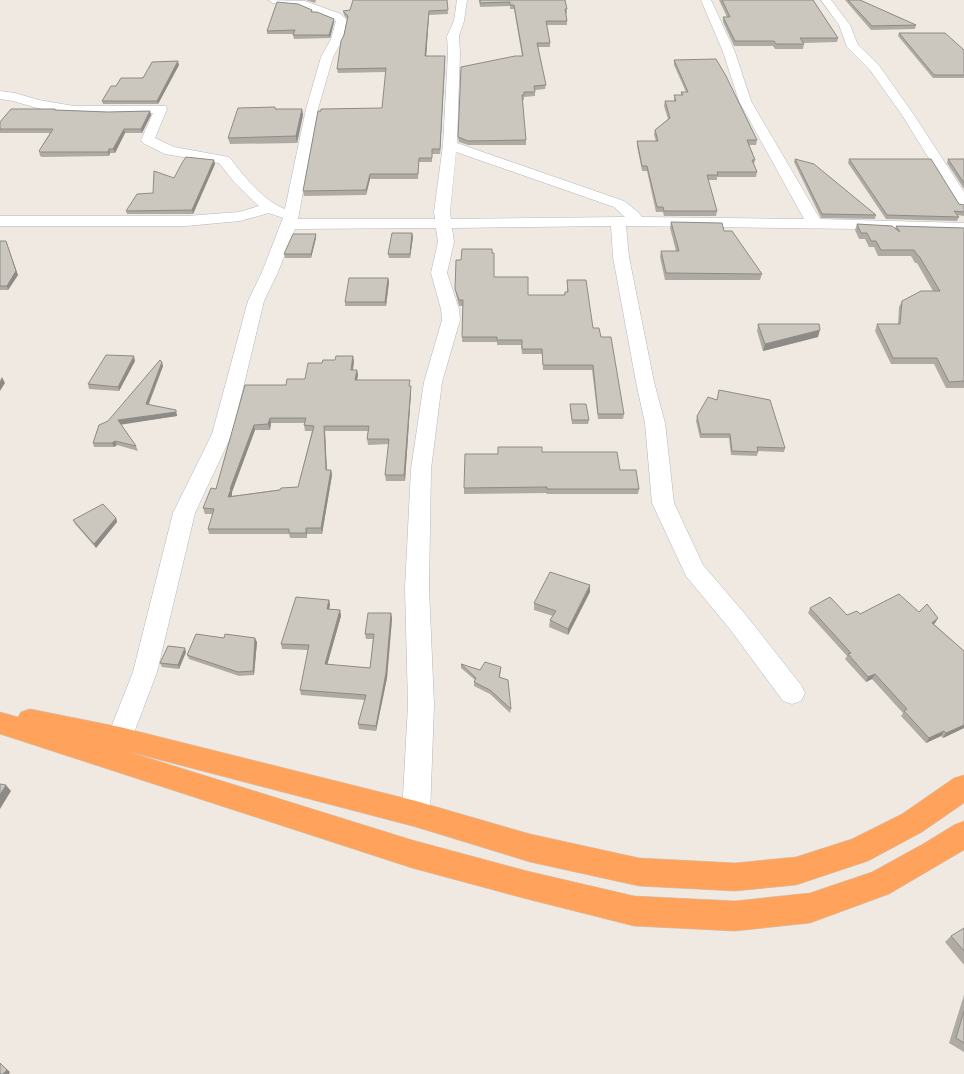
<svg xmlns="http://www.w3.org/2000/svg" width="964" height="1074" font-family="Commissioner,sans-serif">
<rect width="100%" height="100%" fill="#efe9e1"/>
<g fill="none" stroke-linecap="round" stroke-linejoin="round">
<defs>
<g id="minor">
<path d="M268,0L305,1L341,14L347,20L343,39L333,57L318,109L298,219H435L434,212L443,145L448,53L447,36L454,21L457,0H467L464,21L459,36L460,53L457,143L624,201L639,213L642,217L804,219L739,101L723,52L701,0H711L735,52L751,101L820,219L964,223V233L859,229L626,226L629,257L654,382L665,423L674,503L703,565L745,614L801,685L805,693L801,701L792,704L783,701L729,628L686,576L652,503L645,423L636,382L613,257L611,226L452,228L454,242L447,273L459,309L460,320L442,382L431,469L429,588L434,705L430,814L426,823L416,827L406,823L402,814L408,705L405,588L411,469L424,382L442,320L441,309L431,273L438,242L436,228L295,229L278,272L264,301L232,434L195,513L157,672L129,746L120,749L111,746L107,738L133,672L173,513L212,434L248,301L262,272L283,218L269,213L240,221L186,226H0V216H186L239,212L259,206L235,183L219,163L165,154L143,143L141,140L153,113L109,115L74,114L37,108L13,101L0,99V91L15,93L39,100L74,106H166L167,109L155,138L174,147L229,157C244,176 262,200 285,209L306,109L321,57L331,39L336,21L299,6L273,3ZM456,152L614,207L625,217L451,219L450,212Z"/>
<path d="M821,0H831L850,25L858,45L878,64L914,115L964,192V208L959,207L957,204L902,115L870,70L847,47L839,25Z"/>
</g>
<path id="highway" d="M30,709L120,727L416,801L530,834L639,858L735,863L796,857L852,839L902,814L954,778L964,775V803L922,832L868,861L796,885L735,891L639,886L530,862L416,827L126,751L412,840L527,871L634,896L735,901L810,893L872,872L923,844L954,825L964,821V850L889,894L810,923L735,931L634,926L527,899L412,868L0,734V712L18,717L21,712Z"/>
</defs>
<use href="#minor" stroke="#b4b7c1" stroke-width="1"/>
<use href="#highway" stroke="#c9c9c9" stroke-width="1"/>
<use href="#minor" fill="#fff" fill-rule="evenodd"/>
<use href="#highway" fill="#ffa35c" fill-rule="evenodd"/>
</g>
<g fill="#afaba4" fill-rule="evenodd">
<path d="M306,0H316L315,3Z"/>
<path d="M447,0L448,14L429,15L426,56L445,60L440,154H432V162H419L418,179H370L366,195L304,196L303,191L382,108L386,72L338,73L337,69L347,19L344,15L343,11Z"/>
<path d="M479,0H565L567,9V13L566,14L567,21V25H547L550,43V47H538L546,85L545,89L535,90V96L524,97V100H522L526,140V145H468L459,142L458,137L522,56L514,9H510V6L480,7Z"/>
<path d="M719,0H813L838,38L837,42L803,43L804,44L803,49H775L773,46H734L723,22V17H727Z"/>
<path d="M845,0H860L916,25L915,29L871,30Z"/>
<path d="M312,10V12L334,19V22L330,38L294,39L293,35L294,34H267V31Z"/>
<path d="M899,33L964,50V78H933L898,36Z"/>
<path d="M674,60L757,140L756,145H749L755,160L754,164L757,172L756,177H717V180H708L717,211L716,216H664L663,212H656L647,171H642L637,146V141H656L654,135L655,130L668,119L664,106L665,101H674V95H681V92H686L674,65Z"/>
<path d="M179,65L158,104H103L102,101L116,86Z"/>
<path d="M275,107V109H302L303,115L297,143L230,144L228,138Z"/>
<path d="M56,110L108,112L150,111L151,115L142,133H125L115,153H110L109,156L42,157L40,156L39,151L50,133H0V122Z"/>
<path d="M795,159L876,215L875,219L821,218L794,162Z"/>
<path d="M849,159L959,204L964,205V216L957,215L959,217L957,221L886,219L848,163Z"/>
<path d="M948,159H964V189L947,163Z"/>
<path d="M215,164L193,214H127L126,211L153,193L174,178Z"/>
<path d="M671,222L724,231L762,274L760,280H665L660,257L661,251H676L670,228Z"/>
<path d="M857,224L895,229L896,226L964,228V388H946L934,364H891L875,331L877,324H898L899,307L902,301L933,291L917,263H915L911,256H878L874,247H869L865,239H859L855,230Z"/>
<path d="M412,233L413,237L410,258H389L388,254Z"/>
<path d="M316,234V238L311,258H285L284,254Z"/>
<path d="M0,241L18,275L8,290H0Z"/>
<path d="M494,277L528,295H564L565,292H567V280L593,328L601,337L624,414L623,419H598L592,370H543L542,354H522L521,345H497V342H462L463,306H459L456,294L455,289Z"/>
<path d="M388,278L389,282L386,306H345V302Z"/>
<path d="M758,324L818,337L763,351L757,331Z"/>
<path d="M135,361L119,391L89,389L88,384Z"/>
<path d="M354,361L353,370H357L358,375L357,380L410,386L411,392L405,481H386L385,475L389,444L368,445L367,439L368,431H325L327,470H331L332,475L322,534H307V538H290L289,534H209L208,529L213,514H205L203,508L216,489L245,385H286L305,379L322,363ZM271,423H305L304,425L305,431H312L298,487L232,496V492L255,430H270Z"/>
<path d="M163,366L149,404L177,414V416L120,424L136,446L138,451L117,445L114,447H94L93,443L108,421Z"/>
<path d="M570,404L589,420L588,424H572L570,408Z"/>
<path d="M697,416L785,448L784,452L758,451L757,456L731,455L729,438H700L696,421Z"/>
<path d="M542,452L620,470L639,489L638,494H547L546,493L464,494V488L498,454Z"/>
<path d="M116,518L117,522L96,548L75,524L73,520Z"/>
<path d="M590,585V592L568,635L549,627L550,620L553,616L534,610V603Z"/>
<path d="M329,600L330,605L329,609L340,610L341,616L327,665L370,668L373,639H366L365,634L391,613L392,619L387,678L376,731L359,729L358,724L365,700L301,695L300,690L308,650L282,649L281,644Z"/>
<path d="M810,608L847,615L919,612L938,618L935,623L934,624L964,651V728L943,738L941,736L926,743L901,716L903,713L872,679L866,682L845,659L847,656L808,613Z"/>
<path d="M257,642L254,675L239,676L189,659L187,655Z"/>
<path d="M186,652L179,669L162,667L160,663Z"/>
<path d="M461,664L480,670L501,667L500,677L511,709L510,713L490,694L474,686V682L475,680L461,668Z"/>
<path d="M964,928V965L945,942L951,936Z"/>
<path d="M964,995V1052L949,1043Z"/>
</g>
<g fill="#8e8b86">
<path d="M429,11V15L426,60L425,56Z"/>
<path d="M334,19V22L330,38L329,35Z"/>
<path d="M445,56V60L440,154V149Z"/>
<path d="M178,61L179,65L158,104L157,101Z"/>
<path d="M302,109L303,115L297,143L296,136Z"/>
<path d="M150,111L151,115L142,133L141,129Z"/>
<path d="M124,129L125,133L115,153L113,149Z"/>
<path d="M109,149L110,153L109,156L108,152Z"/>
<path d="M214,160L215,164L193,214L192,210Z"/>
<path d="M370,174V179L366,195V190Z"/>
<path d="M412,233L413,237L410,258V254Z"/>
<path d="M316,234V238L311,258V254Z"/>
<path d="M6,241L18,275L8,290L7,286Z"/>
<path d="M388,278L389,282L386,306L385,302Z"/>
<path d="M820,330L818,337L763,351L765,344Z"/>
<path d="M134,356L135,361L119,391L118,387Z"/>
<path d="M353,356L354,361L352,375L351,370Z"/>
<path d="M162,362L163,366L147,408L146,404Z"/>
<path d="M357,370L358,375L356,385L355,380Z"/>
<path d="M2,377L5,383L0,391V381Z"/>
<path d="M411,386V392L405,481L404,475Z"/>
<path d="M176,410L177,416L119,425L118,420Z"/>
<path d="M270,418L271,423L270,430L268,424Z"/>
<path d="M254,425L255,430L232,492V495L230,502L228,497L230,489Z"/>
<path d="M324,426L325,431L327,475L326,470Z"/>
<path d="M115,441L117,445L114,447L112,443Z"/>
<path d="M331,470L332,475L322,534L321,528Z"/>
<path d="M116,518L117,522L96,548L94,544Z"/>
<path d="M306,528L307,534V538L306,533Z"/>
<path d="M590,585V592L568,635V629Z"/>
<path d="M329,600L330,605L328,614L327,609Z"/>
<path d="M340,610L341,616L326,669L325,664Z"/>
<path d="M391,613L392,619L387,678L376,731V726Z"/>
<path d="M938,618L935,623L929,628L932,623Z"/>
<path d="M255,638L257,642L254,675L253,671Z"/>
<path d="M185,648L186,652L179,669L178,665Z"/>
<path d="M875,674L872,679L866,682L868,677Z"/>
<path d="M964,725V728L943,738L946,733Z"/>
<path d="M944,731L941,736L926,743L929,738Z"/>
<path d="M6,785L11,791L0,809V795Z"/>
<path d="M0,1063L10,1072L9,1074H3Z"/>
</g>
<g fill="#cbc7bf" stroke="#8e8b86" fill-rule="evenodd">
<path d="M353,0H447L448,10L429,11L425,56H445L440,149H432V158H419L418,174H370L366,190L303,191L318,111H321V109L382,108L386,68L337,69L341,41L344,35L348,16L343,11L350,10Z"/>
<path d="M480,0H565L567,9H565L567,21H546L550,43H537L546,85L534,86L535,92H524V95H522L526,140L468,141L458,137L461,67L515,56H523L514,5H510V2L480,3Z"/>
<path d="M722,0H813L838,38H800L804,44H776L774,41H735L723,17H730Z"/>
<path d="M848,0H860L916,25L872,26Z"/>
<path d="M277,2L298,4L312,10L311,12H317L334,19L329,35H293L295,30L267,31Z"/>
<path d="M899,33H945L964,50V75H934Z"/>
<path d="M716,59L726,76L757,140H747L755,160H752L757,172H717L718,175H707L717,211H664L663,207H657L647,166H642L637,141H658L655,130L670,118L665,101H676L674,95H683L681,92H688L674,60Z"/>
<path d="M178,61L157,101H102L111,86H116L121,78H143L152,62Z"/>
<path d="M275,107V109H302L296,136L228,138L238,108Z"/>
<path d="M11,109H55V110L108,112L150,111L141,129H124L113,149H109L108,152H40L39,151L53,129H0V122Z"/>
<path d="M186,157L214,160L192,210L126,211L137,194L153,193L154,171L174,178L182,163Z"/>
<path d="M795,159L814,164L876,215L822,214Z"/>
<path d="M849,159H931L959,204L964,205V212L954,211L959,217L887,215Z"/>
<path d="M948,159H964V183Z"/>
<path d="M671,222L722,223L724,231H732L762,274L666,273L661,251H679Z"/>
<path d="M857,224L892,226L900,232L896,226L964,228V381L949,382L937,358H893L877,324H900L902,301L921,291H940L919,256H918L914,250H881L876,241H871L867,233H861Z"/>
<path d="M392,233H412L410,254H388Z"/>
<path d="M293,234H316L311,254H284Z"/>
<path d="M0,241H6L16,271L7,286H0Z"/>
<path d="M462,249H492V253H494V277H528V295H565V292H568L567,280H586L593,328H599L601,337H611L624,414H598L593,365H543L542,349H522V340H497V337H462L463,300H459L455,289L456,260H461Z"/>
<path d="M349,278H388L385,302H345Z"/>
<path d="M758,324H819L820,330L765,344Z"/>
<path d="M106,355L134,356L118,387L88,384Z"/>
<path d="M336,356H353L351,370H357L355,380H410L409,386H411L404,475H385L389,439H367L369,426H324L326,470H331L321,528H306V533H289V529H208L214,509L203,508L211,488L216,489L245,385H286L287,379H305L308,363H322L323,360H335ZM270,418H306L304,425L314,426L298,487L281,488L280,490L228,497L231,489H230L254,425L268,424Z"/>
<path d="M160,360L162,362L146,404L176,410V412L118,420L136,446L115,441L112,443H93L99,425L108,421Z"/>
<path d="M719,390L770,400L785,448L757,447L758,452L732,451L730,434H701L697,416L708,397L717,400Z"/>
<path d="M570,404H586L589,420H572Z"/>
<path d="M498,447H542V452H617L620,470H636L639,489H547V487L464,488L465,454H498Z"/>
<path d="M103,504L116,518L94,544L73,520Z"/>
<path d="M550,572L590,585L568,629L550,620L556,611L534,603Z"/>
<path d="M899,594L919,612L927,604L938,618L932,623L964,651V725L946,733L944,731L929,738L904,711L907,709L875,674L868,677L848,654L851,653L810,608L830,597L847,615L857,611L860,614Z"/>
<path d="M296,597L329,600L327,609L340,610L325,664L370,668L374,634H365L368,613H391L386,673L376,726L358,724L366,695L300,690L309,645L281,644Z"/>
<path d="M196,634L224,638L225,634L255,638L253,671L238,672L187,655Z"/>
<path d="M168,646L185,648L178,665L160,663Z"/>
<path d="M485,662L501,667L499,677L508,680L511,709L490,690L474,682L476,678L461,664L480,670Z"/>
<path d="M0,784L6,785L0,795Z"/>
<path d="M964,928V951L951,936Z"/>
<path d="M964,1011V1043L956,1038Z"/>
<path d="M0,1063L7,1070L3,1074H0Z"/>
</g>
</svg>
